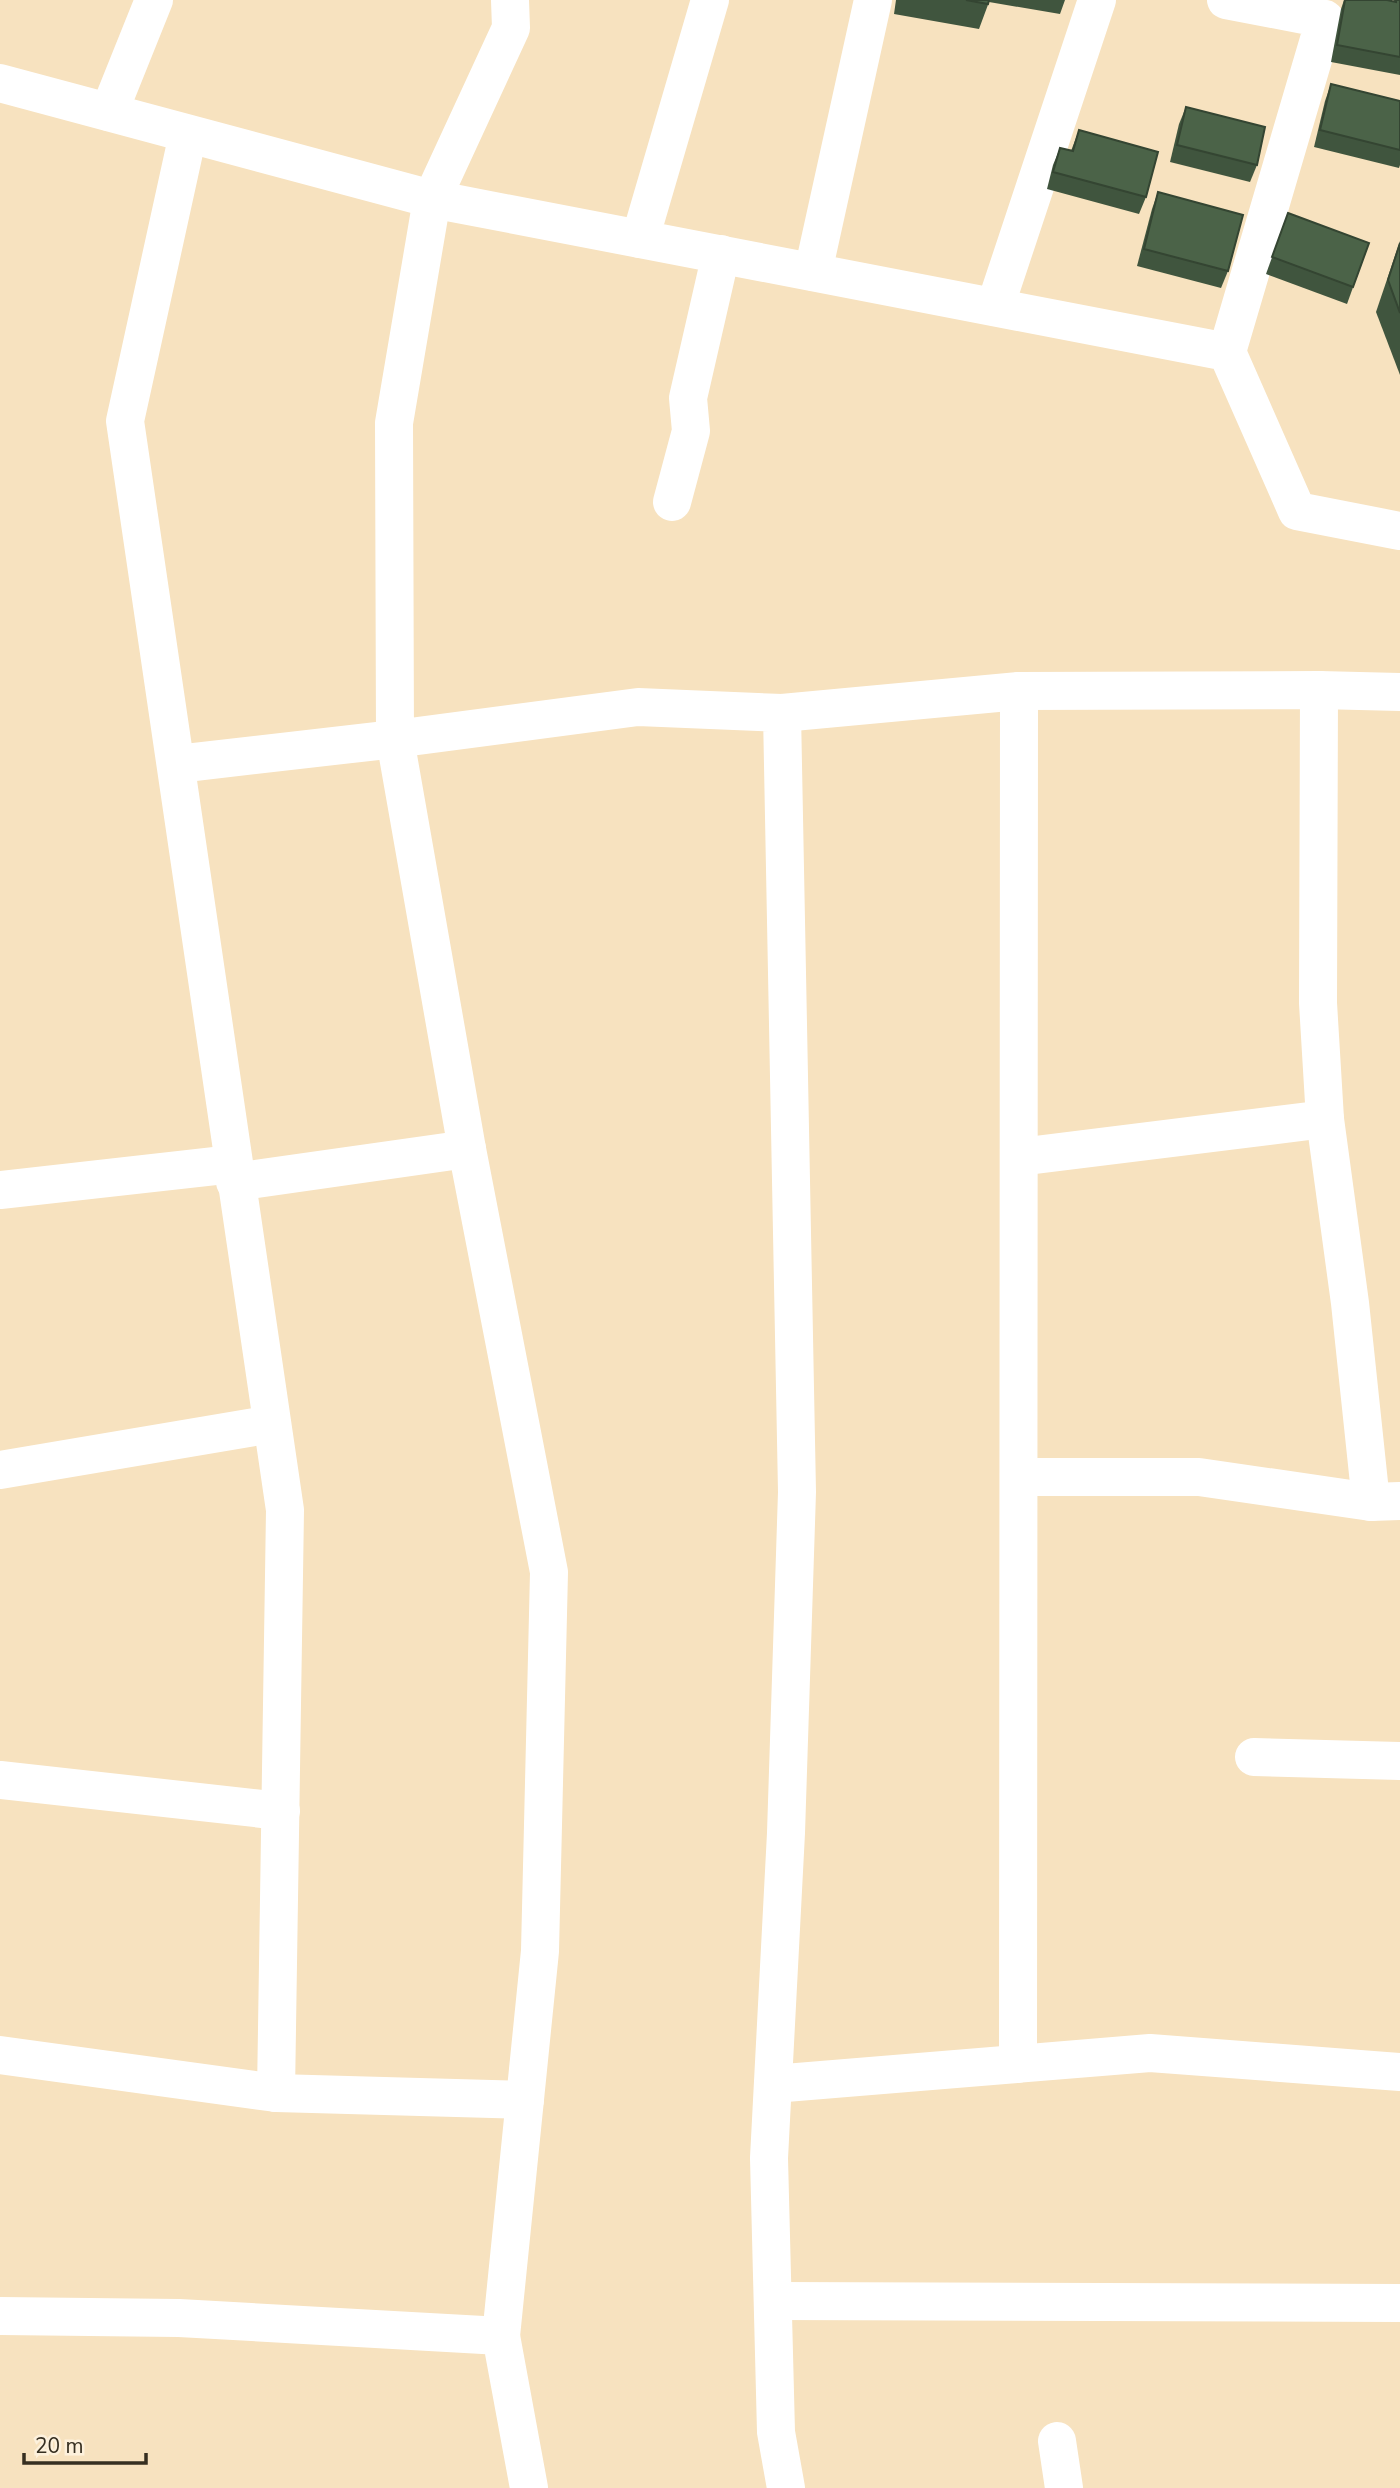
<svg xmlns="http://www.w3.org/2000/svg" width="1400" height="2488" font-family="'Nunito Sans',sans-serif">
<rect width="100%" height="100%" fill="#f7e2bf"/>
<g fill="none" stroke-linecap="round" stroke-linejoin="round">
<g stroke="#fff" stroke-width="38">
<path d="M510,0L511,28L432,199L394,423L395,739L638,707L782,713L797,1492L786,1833L769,2158L776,2432L786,2488"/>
<path d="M1226,0L1325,19L1227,352"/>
<path d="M0,83L432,199L1227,352L1297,511L1400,531"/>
<path d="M109,112L154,0"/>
<path d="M188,134L125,421L285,1510L276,2093"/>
<path d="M640,239L710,0"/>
<path d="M813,272L873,0"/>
<path d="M995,307L1097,0"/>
<path d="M672,502L691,431L688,398L721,254"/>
<path d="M1319,690L1318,1003L1325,1119L1350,1303L1371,1502"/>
<path d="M782,713L1019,691L1319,690L1400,692"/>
<path d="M177,764L395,739L467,1149L549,1572L540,1951L501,2336"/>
<path d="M1019,1157L1325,1119"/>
<path d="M235,1182L467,1149"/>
<path d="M0,1190L233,1164"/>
<path d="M0,1470L272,1424"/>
<path d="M1019,1477H1199L1371,1502L1400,1501"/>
<path d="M1254,1757L1400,1761"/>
<path d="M0,1780L281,1811"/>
<path d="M0,2055L276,2093L525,2100"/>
<path d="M1018,2064L1019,691"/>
<path d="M773,2084L1150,2053L1400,2072"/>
<path d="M773,2301L1400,2303"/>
<path d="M0,2316L179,2318L501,2336L529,2488"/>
<path d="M1057,2441L1064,2488"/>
</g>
</g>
<g fill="#40553e">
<path d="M896,0H1065L1060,14L989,2L979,29L894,14Z"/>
<path d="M1344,0H1387L1393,1L1394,0H1400V75L1331,62L1341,9Z"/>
<path d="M1331,84L1400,101V165L1399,168L1314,147L1325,101Z"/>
<path d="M1186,107L1257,165L1250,182L1170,162L1179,124Z"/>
<path d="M1079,130L1146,197L1139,214L1047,189L1053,165L1060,148L1071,151Z"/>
<path d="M1158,192L1228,271L1221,288L1137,266L1152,209Z"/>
<path d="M1288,213L1369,243L1347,304L1266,274Z"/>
<path d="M1400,241V375L1376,312Z"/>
</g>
<g fill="#4b6348" stroke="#344532" stroke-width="2">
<path d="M966,0H989L988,4Z"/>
<path d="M1345,0H1387L1396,2V0H1400V57L1337,45Z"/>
<path d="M1331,84L1400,101V150L1320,130Z"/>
<path d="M1186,107L1265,127L1257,165L1177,145Z"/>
<path d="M1079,130L1158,152L1146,197L1053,172L1060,148L1073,151Z"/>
<path d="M1158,192L1243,215L1228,271L1144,249Z"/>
<path d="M1288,213L1369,243L1353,287L1272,257Z"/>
<path d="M1400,243V313L1388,280Z"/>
</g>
<path d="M24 2453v10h122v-10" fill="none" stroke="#362f21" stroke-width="3.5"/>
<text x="35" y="2453" font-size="21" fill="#362f21" stroke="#fdf1dc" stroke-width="5" paint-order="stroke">20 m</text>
</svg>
